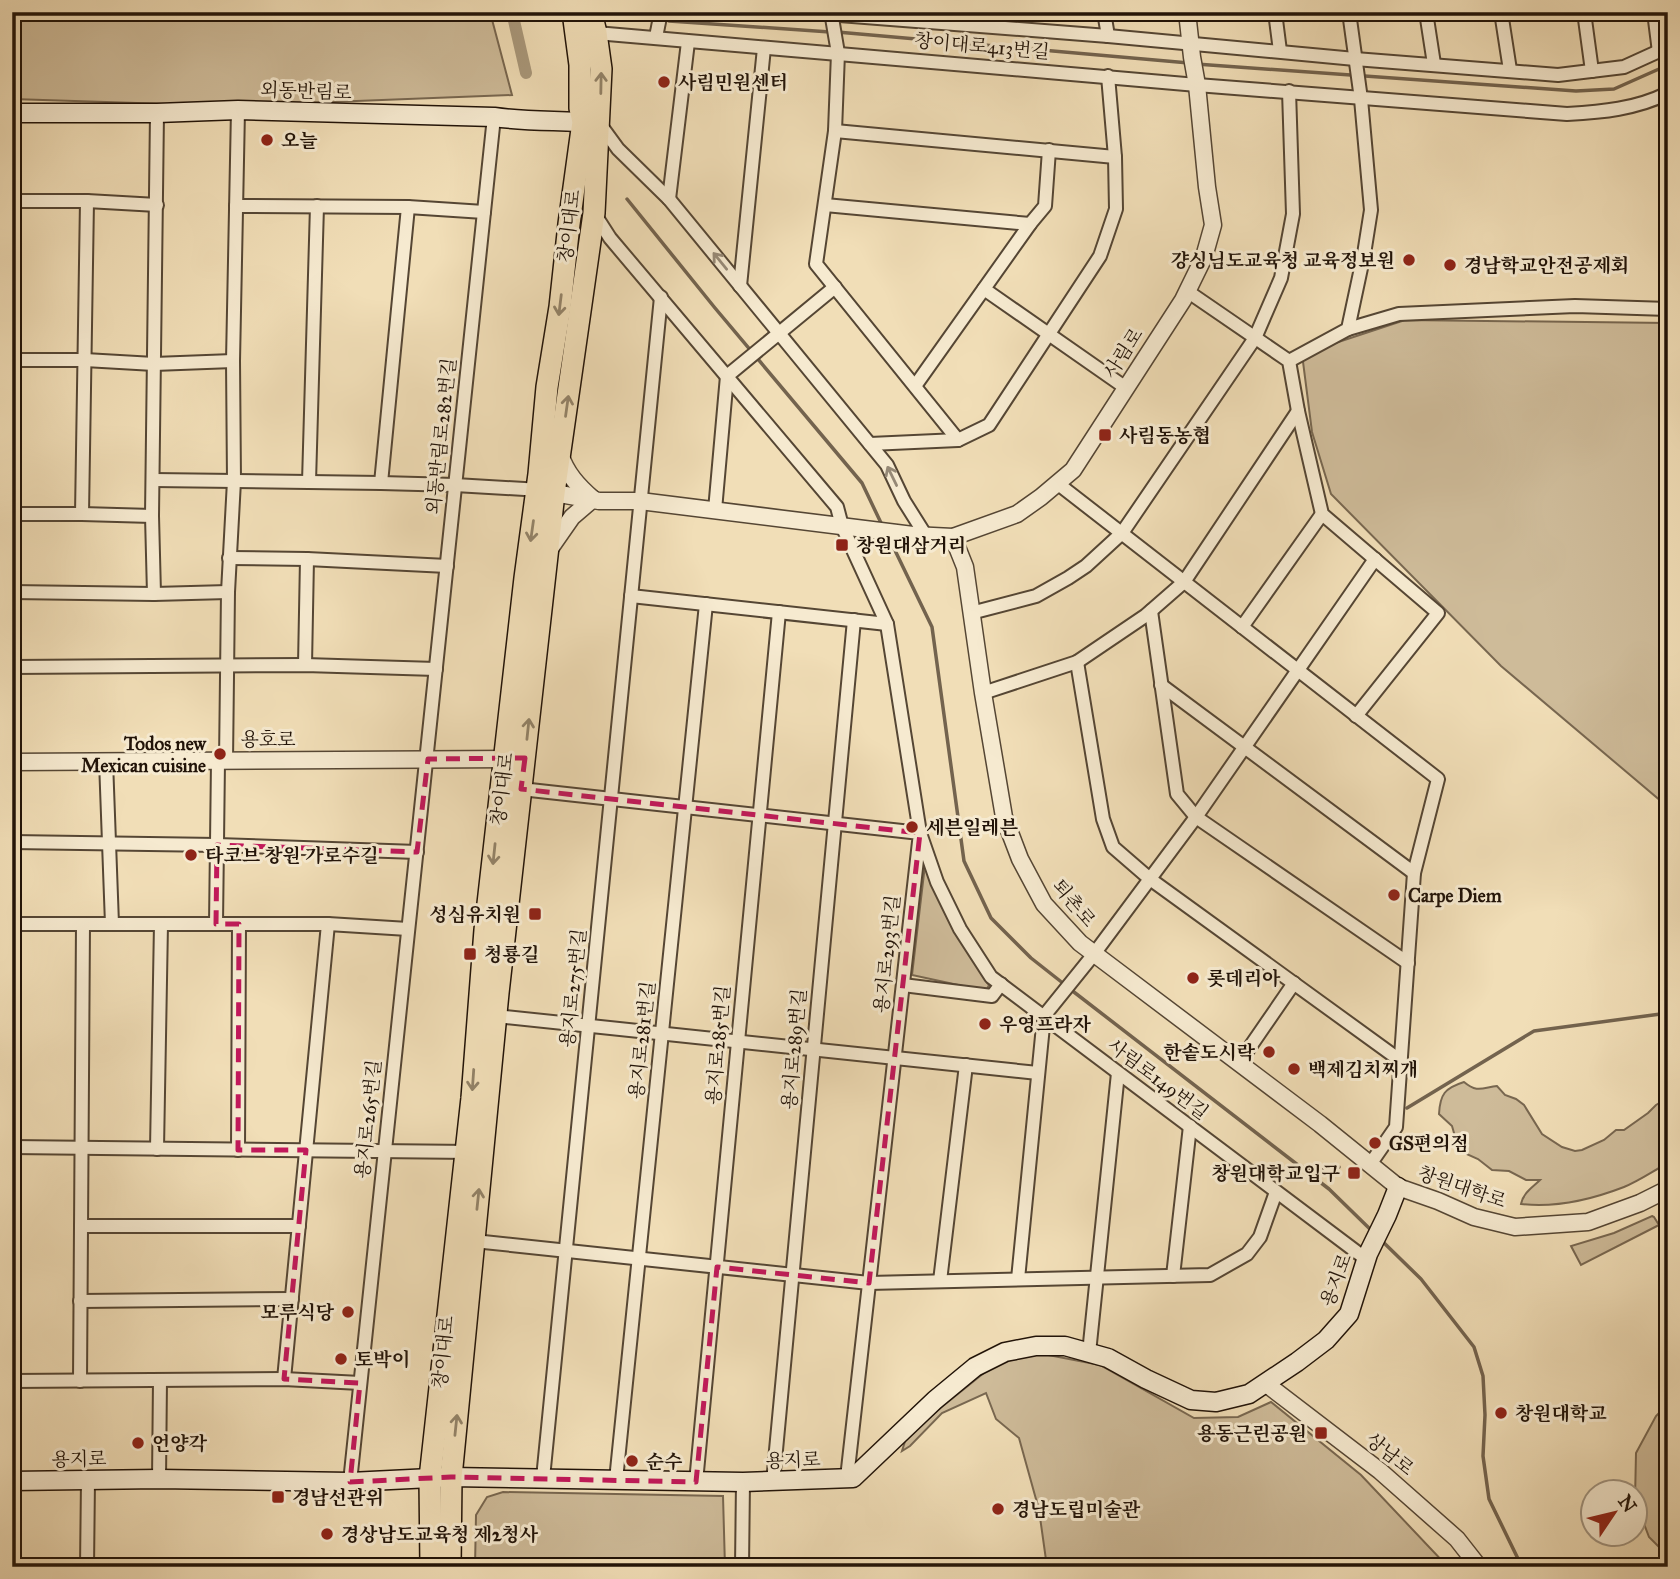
<svg xmlns="http://www.w3.org/2000/svg" width="1680" height="1579" font-family="'IM FELL Great Primer','Noto Serif KR',serif">
<rect width="100%" height="100%" fill="#f1deb7"/>
<filter id="stains"><feTurbulence type="fractalNoise" baseFrequency=".00286" numOctaves="4"/><feColorMatrix values="0 0 0 0 .2 0 0 0 0 .09 0 0 0 0 .02 0 0 0 .5 -.17"/></filter>
<radialGradient id="worn" r=".72"><stop offset=".6" stop-color="#630" stop-opacity="0"/><stop offset="1" stop-color="#630" stop-opacity=".3"/></radialGradient>
<g fill="#cebb99" stroke="#786750" stroke-width="2">
<path d="M12,12H490L512,95L231,106L12,99Z"/>
<path d="M1405,320L1668,323V807L1501,666L1331,494L1312,432L1302,354Z"/>
<path d="M925,865L952,921L989,985L986,991L912,975Z"/>
<path d="M1464,1082C1477,1093 1482,1088 1497,1086L1505,1095L1516,1099L1524,1105L1542,1134L1562,1147L1575,1151L1582,1150L1604,1140L1616,1130H1624L1648,1113L1656,1105L1668,1098V1163C1653,1171 1639,1181 1624,1187C1593,1199 1555,1208 1521,1204C1523,1193 1533,1187 1540,1180H1526L1509,1171L1492,1170L1478,1159L1462,1152L1458,1147L1452,1126L1439,1114C1440,1094 1445,1088 1464,1082Z"/>
<path d="M1652,1216L1654,1217L1659,1225L1581,1265L1571,1246L1614,1233Z"/>
<path d="M1038,1353L1100,1365L1194,1418L1238,1417L1271,1402L1361,1475L1448,1567H1047L1039,1510L1019,1438L996,1419L986,1393L942,1413L910,1446L902,1451L907,1435L995,1364Z"/>
<path d="M1668,1404V1556L1649,1537L1635,1500L1636,1453L1656,1416Z"/>
<path d="M503,1492L723,1496L725,1567H475L476,1515L487,1497Z"/>
</g>
<g fill="none" stroke-linecap="round" stroke-linejoin="round">
<g stroke="#73634e" stroke-width="3.5">
<path d="M513,14L553,15"/>
<path d="M619,20H650"/>
<path d="M669,21L830,32"/>
<path d="M837,32L1189,63"/>
<path d="M1196,64L1576,91L1614,89L1668,65"/>
<path d="M627,199L715,308L862,483L882,525"/>
<path d="M889,538L932,627L964,861L991,918L1031,958L1064,984"/>
<path d="M1070,989L1329,1189L1372,1231"/>
<path d="M1407,1108L1534,1031L1668,1013"/>
<path d="M1300,1166C1314,1170 1325,1171 1339,1167"/>
<path d="M1380,1239L1421,1279L1474,1347L1483,1376L1485,1415L1483,1456L1489,1499L1522,1567"/>
</g>
<path stroke="#aa997c" stroke-width="12" d="M512,12L526,73"/>
<defs>
<g id="minor">
<path d="M801,12L1108,36L1355,59L1558,75L1624,67L1668,47"/>
<path d="M831,12L838,53L835,131L816,264L958,440"/>
<path d="M1104,12L1108,36"/>
<path d="M1275,12L1280,51"/>
<path d="M1426,12L1434,64"/>
<path d="M1501,12L1510,70"/>
<path d="M1584,12L1592,71"/>
<path d="M1654,12L1659,52"/>
<path d="M596,33L1197,85L1567,114C1602,112 1636,109 1668,93"/>
<path d="M656,37L661,12"/>
<path d="M599,123L618,149L669,199L887,465L904,501L926,536"/>
<path d="M835,131L1115,157"/>
<path d="M669,199L688,42"/>
<path d="M12,201H87L157,205"/>
<path d="M825,205L1030,224"/>
<path d="M236,206L408,207L484,212"/>
<path d="M594,213L610,238L837,507L842,526L887,624L920,833L937,882L960,929L991,977L1366,1259"/>
<path d="M740,286L764,48"/>
<path d="M984,289L1126,388"/>
<path d="M1187,291L1289,361L1298,411L1322,514L1438,613L1356,716"/>
<path d="M1348,329L1399,314L1575,306L1668,309"/>
<path d="M12,360H85L154,364L233,361"/>
<path d="M1289,361L1348,329L1364,254L1371,210L1361,99L1349,12"/>
<path d="M915,386L1030,224L1045,206L1049,150"/>
<path d="M870,444L958,440L989,425L1100,256L1116,209L1115,157L1108,76"/>
<path d="M153,480L381,483L455,485L541,490"/>
<path d="M309,482L317,206"/>
<path d="M381,483L408,207"/>
<path d="M1057,483L1438,779L1414,873L1396,1127L1371,1163"/>
<path d="M715,510L727,376L835,287"/>
<path d="M12,514H82L152,516"/>
<path d="M82,514L87,201"/>
<path d="M229,558L307,559L447,566"/>
<path d="M12,592L154,594L228,592"/>
<path d="M154,594L152,516L157,113"/>
<path d="M631,596L887,624"/>
<path d="M1151,611L1177,794L1196,817L1408,963"/>
<path d="M971,613L1036,596L1068,578L1086,566L1122,533L1255,338L1281,278L1293,214L1289,91"/>
<path d="M1242,627L1322,514"/>
<path d="M1077,662L1103,819L1113,847L1150,879L1401,1061"/>
<path d="M305,665L307,559"/>
<path d="M12,667L305,665L436,669"/>
<path d="M1161,685L1414,873"/>
<path d="M983,693L1077,662L1145,616L1184,582L1298,411"/>
<path d="M106,761L112,924"/>
<path d="M226,761L228,592L234,481L233,361L238,110"/>
<path d="M521,789L920,833L847,1478"/>
<path d="M12,842L217,845L417,852"/>
<path d="M12,924H328L408,929"/>
<path d="M216,924L218,761"/>
<path d="M903,985L992,996L1001,984"/>
<path d="M496,1016L1038,1073"/>
<path d="M1239,1063L1294,983"/>
<path d="M12,1147L472,1152"/>
<path d="M157,1149L161,924"/>
<path d="M238,1150L239,924"/>
<path d="M81,1226H299"/>
<path d="M474,1241L869,1283L1210,1275L1247,1254L1260,1237L1276,1192"/>
<path d="M1173,1276L1190,1126"/>
<path d="M1018,1279L1044,1016L1094,954L1196,817L1375,559"/>
<path d="M940,1281L966,1065"/>
<path d="M80,1301L292,1299"/>
<path d="M1089,1353L1118,1073"/>
<path d="M284,1379L328,924"/>
<path d="M12,1381L284,1379L360,1383"/>
<path d="M80,1381L83,924"/>
<path d="M543,1478L661,297"/>
<path d="M159,1479L160,1380"/>
<path d="M616,1480L706,604"/>
<path d="M350,1482L494,117"/>
<path d="M696,1482L779,612"/>
<path d="M773,1482L854,620"/>
<path d="M87,1567L88,1480"/>
<path d="M742,1567L743,1482"/>
</g>
<g id="tertiary">
<path d="M560,454C566,473 578,486 593,499"/>
<path d="M554,493L599,501H640L913,535L953,537L1017,514L1041,497L1073,470L1183,300L1204,257L1213,225L1207,187L1197,85L1192,57L1187,12"/>
<path d="M953,537L965,567L983,693L1004,817L1020,859L1044,904L1080,943L1320,1124L1398,1187L1438,1201L1474,1217L1515,1227L1588,1222L1640,1203L1668,1189"/>
<path d="M549,550L572,517L593,499"/>
<path d="M12,762L514,759"/>
<path d="M1265,1383L1380,1471L1457,1539L1479,1567"/>
</g>
<g id="secondary">
<path d="M12,113H157L238,110L494,117C528,122 562,120 596,123"/>
<path d="M12,1481L159,1479L350,1482L451,1477L743,1482L853,1478L935,1400L975,1367L1005,1352L1036,1346H1065L1108,1358L1146,1379L1191,1400L1216,1402L1249,1394L1297,1362L1326,1340L1349,1314L1368,1254L1387,1215L1398,1187"/>
</g>
<g id="primary">
<path d="M431,1567L430,1478L472,1098L485,930L525,578L539,474L547,387L560,307L569,224L583,122L580,108V65L573,12"/>
<path d="M450,1567L451,1477L498,993L554,493L594,213L601,69L596,33L591,12"/>
</g>
</defs>
<use href="#minor" stroke="#554634" stroke-width="16"/>
<use href="#tertiary" stroke="#554634" stroke-width="19"/>
<use href="#secondary" stroke="#211308" stroke-width="21"/>
<use href="#primary" stroke="#211308" stroke-width="24"/>
<use href="#minor" stroke="#f6ead0" stroke-width="12"/>
<use href="#tertiary" stroke="#f6ead0" stroke-width="16"/>
<use href="#secondary" stroke="#f6ead0" stroke-width="18"/>
<use href="#primary" stroke="#f1deb7" stroke-width="21"/>
</g>
<defs><path id="oneway-shaft" d="M-6 0H5M1.5-3L5.5 0L1.5 3" fill="none" stroke-width="1.6" stroke-linecap="round" stroke-linejoin="round" transform="scale(1.75)"/></defs>
<g stroke="#938368">
<use href="#oneway-shaft" transform="translate(601 83) rotate(-89)"/>
<use href="#oneway-shaft" transform="translate(560 305) rotate(97)"/>
<use href="#oneway-shaft" transform="translate(567 406) rotate(-82)"/>
<use href="#oneway-shaft" transform="translate(532 531) rotate(98)"/>
<use href="#oneway-shaft" transform="translate(528 729) rotate(-84)"/>
<use href="#oneway-shaft" transform="translate(494 854) rotate(96)"/>
<use href="#oneway-shaft" transform="translate(473 1080) rotate(94)"/>
<use href="#oneway-shaft" transform="translate(478 1199) rotate(-84)"/>
<use href="#oneway-shaft" transform="translate(456 1425) rotate(-84)"/>
</g>
<g stroke="#968976">
<use href="#oneway-shaft" transform="translate(720 261) rotate(-129)"/>
<use href="#oneway-shaft" transform="translate(892 476) rotate(-116)"/>
</g>
<path fill="none" stroke="#c2185b" stroke-width="5" stroke-dasharray="14 9" stroke-linejoin="round" d="M525,758L521,789L920,833L869,1283L717,1267L696,1482L451,1477L350,1482L360,1383L284,1379L306,1150H238L239,924H216L217,845L417,852L428,759Z"/>
<g fill="#8f2418" stroke="#f6ead0" stroke-width="2.5">
<circle cx="664" cy="82" r="7"/>
<circle cx="267" cy="140" r="7"/>
<circle cx="1409" cy="260" r="7"/>
<circle cx="1450" cy="265" r="7"/>
<rect x="1098" y="428" width="14" height="14" rx="3.5"/>
<rect x="835" y="538" width="14" height="14" rx="3.5"/>
<circle cx="220" cy="754" r="7"/>
<circle cx="912" cy="827" r="7"/>
<circle cx="191" cy="855" r="7"/>
<circle cx="1394" cy="895" r="7"/>
<rect x="528" y="907" width="14" height="14" rx="3.5"/>
<rect x="463" y="947" width="14" height="14" rx="3.5"/>
<circle cx="1193" cy="978" r="7"/>
<circle cx="985" cy="1024" r="7"/>
<circle cx="1269" cy="1052" r="7"/>
<circle cx="1294" cy="1069" r="7"/>
<circle cx="1375" cy="1143" r="7"/>
<rect x="1347" y="1166" width="14" height="14" rx="3.5"/>
<circle cx="348" cy="1312" r="7"/>
<circle cx="341" cy="1359" r="7"/>
<circle cx="1501" cy="1413" r="7"/>
<rect x="1314" y="1426" width="14" height="14" rx="3.5"/>
<circle cx="138" cy="1443" r="7"/>
<circle cx="632" cy="1461" r="7"/>
<rect x="271" y="1490" width="14" height="14" rx="3.5"/>
<circle cx="998" cy="1509" r="7"/>
<circle cx="327" cy="1534" r="7"/>
</g>
<g text-anchor="middle" dominant-baseline="central" stroke-width="6" stroke-linejoin="round" paint-order="stroke">
<g font-size="19" fill="#211308" stroke="#f6ead0">
<text transform="translate(982 46) rotate(5)">창이대로413번길</text>
<text transform="translate(306 91) rotate(2)">외동반림로</text>
<text transform="translate(569 226) rotate(-83)">창이대로</text>
<text transform="translate(1123 353) rotate(-57)">사림로</text>
<text transform="translate(441 436) rotate(-84)">외동반림로282번길</text>
<text x="268" y="739">용호로</text>
<text transform="translate(502 789) rotate(-83)">창이대로</text>
<text transform="translate(1074 903) rotate(50)">퇴촌로</text>
<text transform="translate(887 954) rotate(-84)">용지로293번길</text>
<text transform="translate(573 988) rotate(-84)">용지로275번길</text>
<text transform="translate(642 1040) rotate(-84)">용지로281번길</text>
<text transform="translate(718 1045) rotate(-85)">용지로285번길</text>
<text transform="translate(794 1049) rotate(-85)">용지로289번길</text>
<text transform="translate(1158 1079) rotate(37)">사림로149번길</text>
<text transform="translate(368 1119) rotate(-84)">용지로265번길</text>
<text transform="translate(1462 1187) rotate(19)">창원대학로</text>
<text transform="translate(1336 1280) rotate(-69)">용지로</text>
<text transform="translate(443 1352) rotate(-84)">창이대로</text>
<text transform="translate(1390 1454) rotate(39)">상남로</text>
<text transform="translate(79 1459) rotate(-1)">용지로</text>
<text transform="translate(793 1460) rotate(-2)">용지로</text>
</g>
<g font-size="19" font-weight="bold" fill="#211308" stroke="#f6ead0" text-anchor="start">
<text x="678" y="82">사림민원센터</text>
<text x="281" y="140">오늘</text>
<text x="1395" y="260" text-anchor="end">걍싱님도교육청 교육정보원</text>
<text x="1464" y="265">경남학교안전공제회</text>
<text x="1119" y="435">사림동농협</text>
<text x="856" y="545">창원대삼거리</text>
<text x="206" y="743" text-anchor="end">Todos new<tspan x="206" dy="22">Mexican cuisine</tspan></text>
<text x="926" y="827">세븐일레븐</text>
<text x="205" y="855">타코브 창원 가로수길</text>
<text x="1408" y="895">Carpe Diem</text>
<text x="521" y="914" text-anchor="end">성심유치원</text>
<text x="484" y="954">청룡길</text>
<text x="1207" y="978">롯데리아</text>
<text x="999" y="1024">우영프라자</text>
<text x="1255" y="1052" text-anchor="end">한솥도시락</text>
<text x="1308" y="1069">백제김치찌개</text>
<text x="1389" y="1143">GS편의점</text>
<text x="1340" y="1173" text-anchor="end">창원대학교입구</text>
<text x="334" y="1312" text-anchor="end">모루식당</text>
<text x="355" y="1359">토박이</text>
<text x="1515" y="1413">창원대학교</text>
<text x="1307" y="1433" text-anchor="end">용동근린공원</text>
<text x="152" y="1443">언양각</text>
<text x="646" y="1461">순수</text>
<text x="292" y="1497">경남선관위</text>
<text x="1012" y="1509">경남도립미술관</text>
<text x="341" y="1534">경상남도교육청 제2청사</text>
</g>
</g>
<rect width="1680" height="1579" fill="none" stroke="#f1deb7" stroke-width="42"/>
<rect x="14" y="14" width="1652" height="1551" fill="none" stroke="#211308" stroke-width="3.5"/>
<rect x="21" y="21" width="1638" height="1537" fill="none" stroke="#211308" stroke-width="2"/>
<g transform="translate(1614 1513) rotate(55)"><circle r="33" fill="#f6ead0" stroke="#a19480" stroke-width="2"/>
<path d="M0-5L12 26L0 18L-12 26Z" fill="#8f2418"/>
<text y="-10" font-size="19" font-weight="bold" text-anchor="middle" fill="#211308">N</text>
</g>
<rect width="100%" height="100%" filter="url(#stains)"/>
<rect width="100%" height="100%" fill="url(#worn)"/>
</svg>
